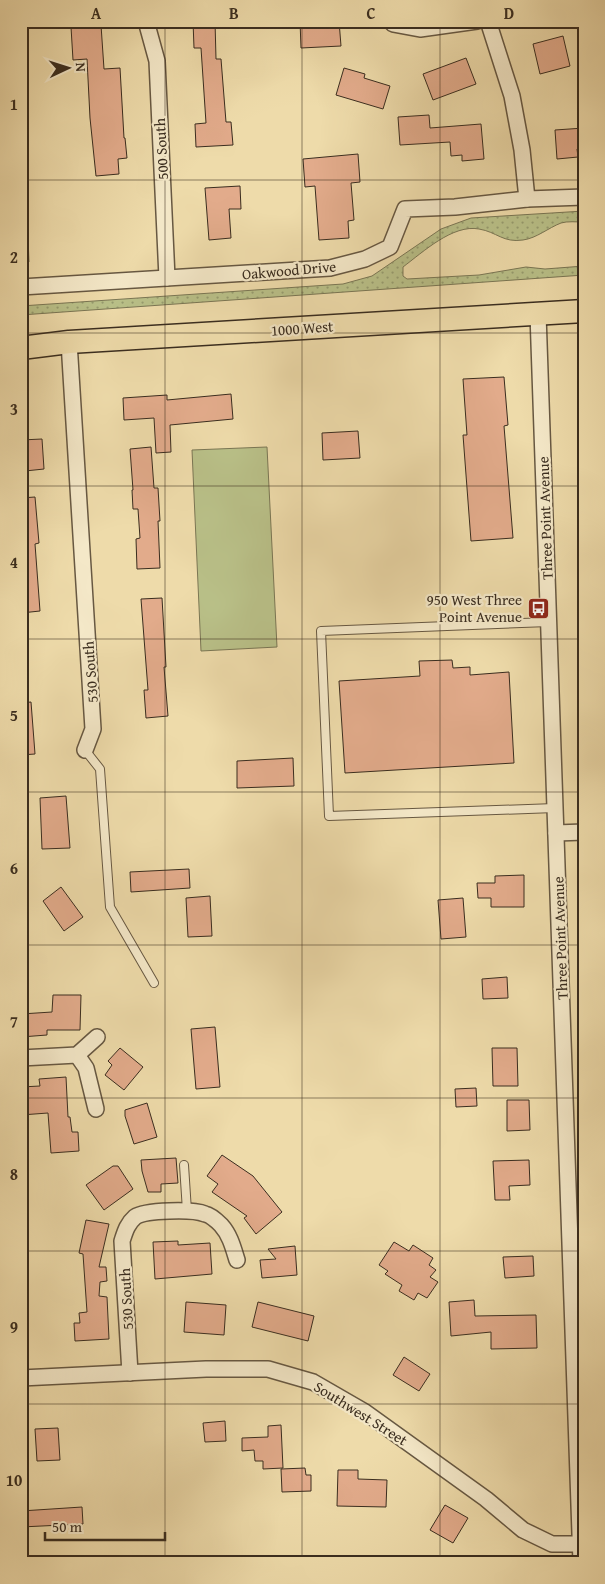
<svg xmlns="http://www.w3.org/2000/svg" width="605" height="1584" font-family="'Gentium Book Plus',serif">
<defs>
<pattern id="grass-dots" width="8" height="8" patternUnits="userSpaceOnUse" patternTransform="scale(1.25)"><rect width="8" height="8" fill="#b9c088"/><path d="M2 2h.1M6 6h.1" fill="none" stroke="#979c6f" stroke-width="1.8" stroke-linecap="round"/></pattern>
</defs>
<rect width="100%" height="100%" fill="#eedbaa"/>
<filter id="stains"><feTurbulence type="fractalNoise" baseFrequency=".004" numOctaves="4"/><feColorMatrix values="0 0 0 0 .2 0 0 0 0 .09 0 0 0 0 .02 0 0 0 .5 -.17"/></filter>
<radialGradient id="worn" r=".72"><stop offset=".6" stop-color="#630" stop-opacity="0"/><stop offset="1" stop-color="#630" stop-opacity=".3"/></radialGradient>
<g fill="url(#grass-dots)" stroke="#7a7654">
<path d="M21,188H26L29,262L21,263Z"/>
<path d="M584,211V222C577,222 567,221 561,223C548,228 537,238 523,240C503,243 497,232 479,229C453,224 423,252 403,267V276L407,279L479,275L526,267L545,269L584,266V275L21,315V306L343,284L372,276L441,229L471,218Z"/>
</g>
<path fill="#b9c088" stroke="#7a7654" d="M267,447L277,647L201,651L192,450Z"/>
<g fill="#e2ab8b" stroke="#3a2d1f">
<path d="M193,21H215L216,59H221L226,122H231L233,145L196,147L195,124L206,123L201,48H194Z"/>
<path d="M300,21H339L341,46L301,48Z"/>
<path d="M101,25L104,69L120,68L124,138H125L127,158L118,159L119,174L96,176L90,118L87,59L73,60L71,27Z"/>
<path d="M563,36L570,66L540,74L533,44Z"/>
<path d="M466,58L476,84L433,100L423,74Z"/>
<path d="M344,68L365,74L364,78L390,86L383,109L336,95Z"/>
<path d="M429,115L430,128L481,124L484,159L462,161V155L451,156L450,142L400,145L398,117Z"/>
<path d="M584,128V149H577L578,157L557,159L555,130Z"/>
<path d="M358,154L360,182L351,183L354,220L348,221L349,238L319,240L315,186L305,187L303,159Z"/>
<path d="M240,186L241,209H229L231,238L209,240L205,188Z"/>
<path d="M504,377L508,425L504,426L513,538L471,541L463,435H467L463,379Z"/>
<path d="M231,394L233,419L170,425L171,452L156,453L154,418L124,420L123,398L167,395V400Z"/>
<path d="M358,431L360,458L323,460L322,433Z"/>
<path d="M42,439L44,469L25,471L24,464H21V440Z"/>
<path d="M151,447L154,488H158L160,521H158L160,568L137,569L136,539L140,538L138,509H133L132,490H133L130,449Z"/>
<path d="M35,497L39,543L35,544L40,611L21,613V498Z"/>
<path d="M162,598L166,667H164L168,716L146,718L144,690H148L141,599Z"/>
<path d="M452,660L453,668L470,667V675L509,672L514,763L345,773L339,681L420,676L419,661Z"/>
<path d="M31,702L35,754L21,755V703Z"/>
<path d="M293,758L294,786L237,788V761Z"/>
<path d="M66,796L70,848L42,849L40,798Z"/>
<path d="M189,869L190,888L131,892L130,872Z"/>
<path d="M524,875V907H491V898H478L477,883H495V876Z"/>
<path d="M61,887L83,917L64,931L43,901Z"/>
<path d="M210,896L212,936L188,937L186,898Z"/>
<path d="M463,898L466,937L441,939L438,900Z"/>
<path d="M507,977L508,998L483,999L482,979Z"/>
<path d="M53,995H81L80,1030H47V1035L21,1037V1014L52,1012Z"/>
<path d="M215,1027L220,1087L196,1089L191,1029Z"/>
<path d="M120,1048L143,1067L124,1090L105,1075L112,1065L108,1061Z"/>
<path d="M492,1048H517L518,1086H493Z"/>
<path d="M66,1077L68,1117H70L72,1132H78L79,1151L51,1153L48,1113L21,1115V1087L40,1086L39,1079Z"/>
<path d="M476,1088L477,1106L456,1107L455,1089Z"/>
<path d="M507,1100H529L530,1130L507,1131Z"/>
<path d="M147,1103L157,1137L134,1144L125,1116V1110Z"/>
<path d="M222,1155L253,1176L282,1212L256,1234L244,1218L247,1216L212,1192L218,1184L207,1176Z"/>
<path d="M176,1158L178,1183L161,1184V1192H148L142,1171L141,1160Z"/>
<path d="M529,1160L530,1185L509,1186L510,1200H495L493,1161Z"/>
<path d="M113,1166H118L133,1189L104,1210L86,1185Z"/>
<path d="M86,1220L109,1224L99,1267H106L107,1281L100,1282L99,1296L107,1297L109,1339L75,1341L74,1323H80L79,1313L87,1312L83,1254L79,1253Z"/>
<path d="M178,1241V1245L210,1243L212,1274L155,1279L153,1242Z"/>
<path d="M394,1242L409,1251L413,1245L433,1258L429,1265L436,1270L430,1277L438,1282L427,1298L418,1293L414,1300L399,1291L402,1285L385,1274L388,1271L379,1265Z"/>
<path d="M295,1246L297,1275L262,1278L260,1260L276,1259L268,1249Z"/>
<path d="M533,1256L534,1276L505,1278L503,1257Z"/>
<path d="M474,1300L475,1316L536,1315L537,1348L491,1349V1332L451,1336L449,1302Z"/>
<path d="M186,1302L226,1305L224,1335L184,1332Z"/>
<path d="M258,1302L314,1316L308,1341L252,1327Z"/>
<path d="M404,1357L430,1374L419,1391L393,1375Z"/>
<path d="M225,1421L226,1441L205,1442L203,1423Z"/>
<path d="M281,1425L283,1468L263,1469V1461H255L254,1450L242,1451V1438L268,1437V1426Z"/>
<path d="M58,1428L60,1460L37,1461L35,1429Z"/>
<path d="M305,1468L306,1475H311V1491L282,1492L281,1469Z"/>
<path d="M338,1470H358V1479L387,1480L386,1507L337,1506Z"/>
<path d="M445,1505L468,1518L453,1543L430,1530Z"/>
<path d="M82,1507L83,1524L21,1527V1511Z"/>
</g>
<g fill="none" stroke-linecap="round" stroke-linejoin="round">
<defs>
<g id="service">
<path d="M549,622L321,631L329,816L555,808"/>
<path d="M85,750L100,769L110,907L154,983"/>
<path d="M184,1165L187,1211"/>
</g>
<g id="minor">
<path d="M146,21L157,61L167,278"/>
<path d="M488,21L512,96L522,150L527,199"/>
<path d="M393,24L420,29L477,21"/>
<path d="M21,287L330,268L365,259L390,247L405,209L455,207L527,199L584,197"/>
<path d="M538,314L581,1563"/>
<path d="M69,342L93,729L85,750"/>
<path d="M556,833L584,832"/>
<path d="M77,1055L86,1068L96,1109"/>
<path d="M21,1058L77,1055L97,1037"/>
<path d="M130,1373L122,1241C125,1232 127,1224 135,1217C145,1210 193,1209 205,1214C210,1215 217,1221 221,1225C230,1235 233,1247 237,1260"/>
<path d="M21,1378L206,1369H268L313,1382L365,1412L486,1499L523,1530L552,1544H581"/>
</g>
<path id="primary" d="M21,348L69,342L584,311"/>
</defs>
<use href="#service" stroke="#675842" stroke-width="10"/>
<use href="#minor" stroke="#675842" stroke-width="18"/>
<use href="#primary" stroke="#3a2d1f" stroke-width="25"/>
<use href="#service" stroke="#f4e8c8" stroke-width="8"/>
<use href="#minor" stroke="#f4e8c8" stroke-width="15"/>
<use href="#primary" stroke="#eedbaa" stroke-width="22"/>
</g>
<path fill="none" stroke="#3a2d1f" stroke-width="1" stroke-opacity="0.55" d="M165,21V1563M302,21V1563M440,21V1563M21,180H584M21,333H584M21,486H584M21,639H584M21,792H584M21,945H584M21,1098H584M21,1251H584M21,1404H584"/>
<defs>
<symbol id="bus-square" viewBox="-11 -11 22 22"><rect x="-9" y="-9" width="18" height="18" rx="4" fill="#8f2418" stroke="#f4e8c8"/><path d="M-5-6H5V4H4V6H2V4H-2V6H-4V4H-5ZM-3.5-4V0h7V-4ZM-3.5 1.2v1.5H-2V1.2ZM2 1.2v1.5H3.5V1.2Z" fill="#fff"/></symbol>
</defs>
<g fill-rule="evenodd">
<use href="#bus-square" x="526" y="596" width="25" height="25"/>
</g>
<g text-anchor="middle" dominant-baseline="central" stroke-width="4.5" stroke-linejoin="round" paint-order="stroke">
<g font-size="15" fill="#3a2d1f" stroke="#f4e8c8">
<text transform="translate(161 149) rotate(-93)">500 South</text>
<text transform="translate(289 270) rotate(-5)">Oakwood Drive</text>
<text transform="translate(302 328) rotate(-4)">1000 West</text>
<text transform="translate(545 518) rotate(-92)">Three Point Avenue</text>
<text transform="translate(90 672) rotate(-94)">530 South</text>
<text transform="translate(560 938) rotate(-92)">Three Point Avenue</text>
<text transform="translate(126 1299) rotate(-93)">530 South</text>
<text transform="translate(361 1413) rotate(32)">Southwest Street</text>
</g>
<g font-size="15" fill="#3a2d1f" stroke="#f4e8c8" text-anchor="end">
<text x="522" y="599">950 West Three<tspan x="522" dy="17">Point Avenue</tspan></text>
</g>
</g>
<rect width="605" height="1584" fill="none" stroke="#eedbaa" stroke-width="55"/>
<g transform="translate(68 68) rotate(86)" stroke="#f4e8c8" stroke-width="4" paint-order="stroke">
<path d="M0-4L9 19L0 12L-9 19Z" fill="#3a2d1f"/>
<text y="-8" font-size="14" font-weight="bold" text-anchor="middle" fill="#3a2d1f">N</text>
</g>
<path d="M45 1532v8h120v-8" fill="none" stroke="#3a2d1f" stroke-width="2.5"/>
<text x="52" y="1532" font-size="15" fill="#3a2d1f" stroke="#f4e8c8" stroke-width="4" paint-order="stroke">50 m</text>
<rect x="28" y="28" width="550" height="1528" fill="none" stroke="#3a2d1f" stroke-width="2"/>
<g font-size="16" text-anchor="middle" font-weight="bold" fill="#3a2d1f">
<text x="96" y="19">A</text>
<text x="234" y="19">B</text>
<text x="371" y="19">C</text>
<text x="509" y="19">D</text>
<text x="14" y="110">1</text>
<text x="14" y="263">2</text>
<text x="14" y="415">3</text>
<text x="14" y="568">4</text>
<text x="14" y="721">5</text>
<text x="14" y="874">6</text>
<text x="14" y="1027">7</text>
<text x="14" y="1180">8</text>
<text x="14" y="1333">9</text>
<text x="14" y="1486">10</text>
</g>
<rect width="100%" height="100%" filter="url(#stains)"/>
<rect width="100%" height="100%" fill="url(#worn)"/>
</svg>
